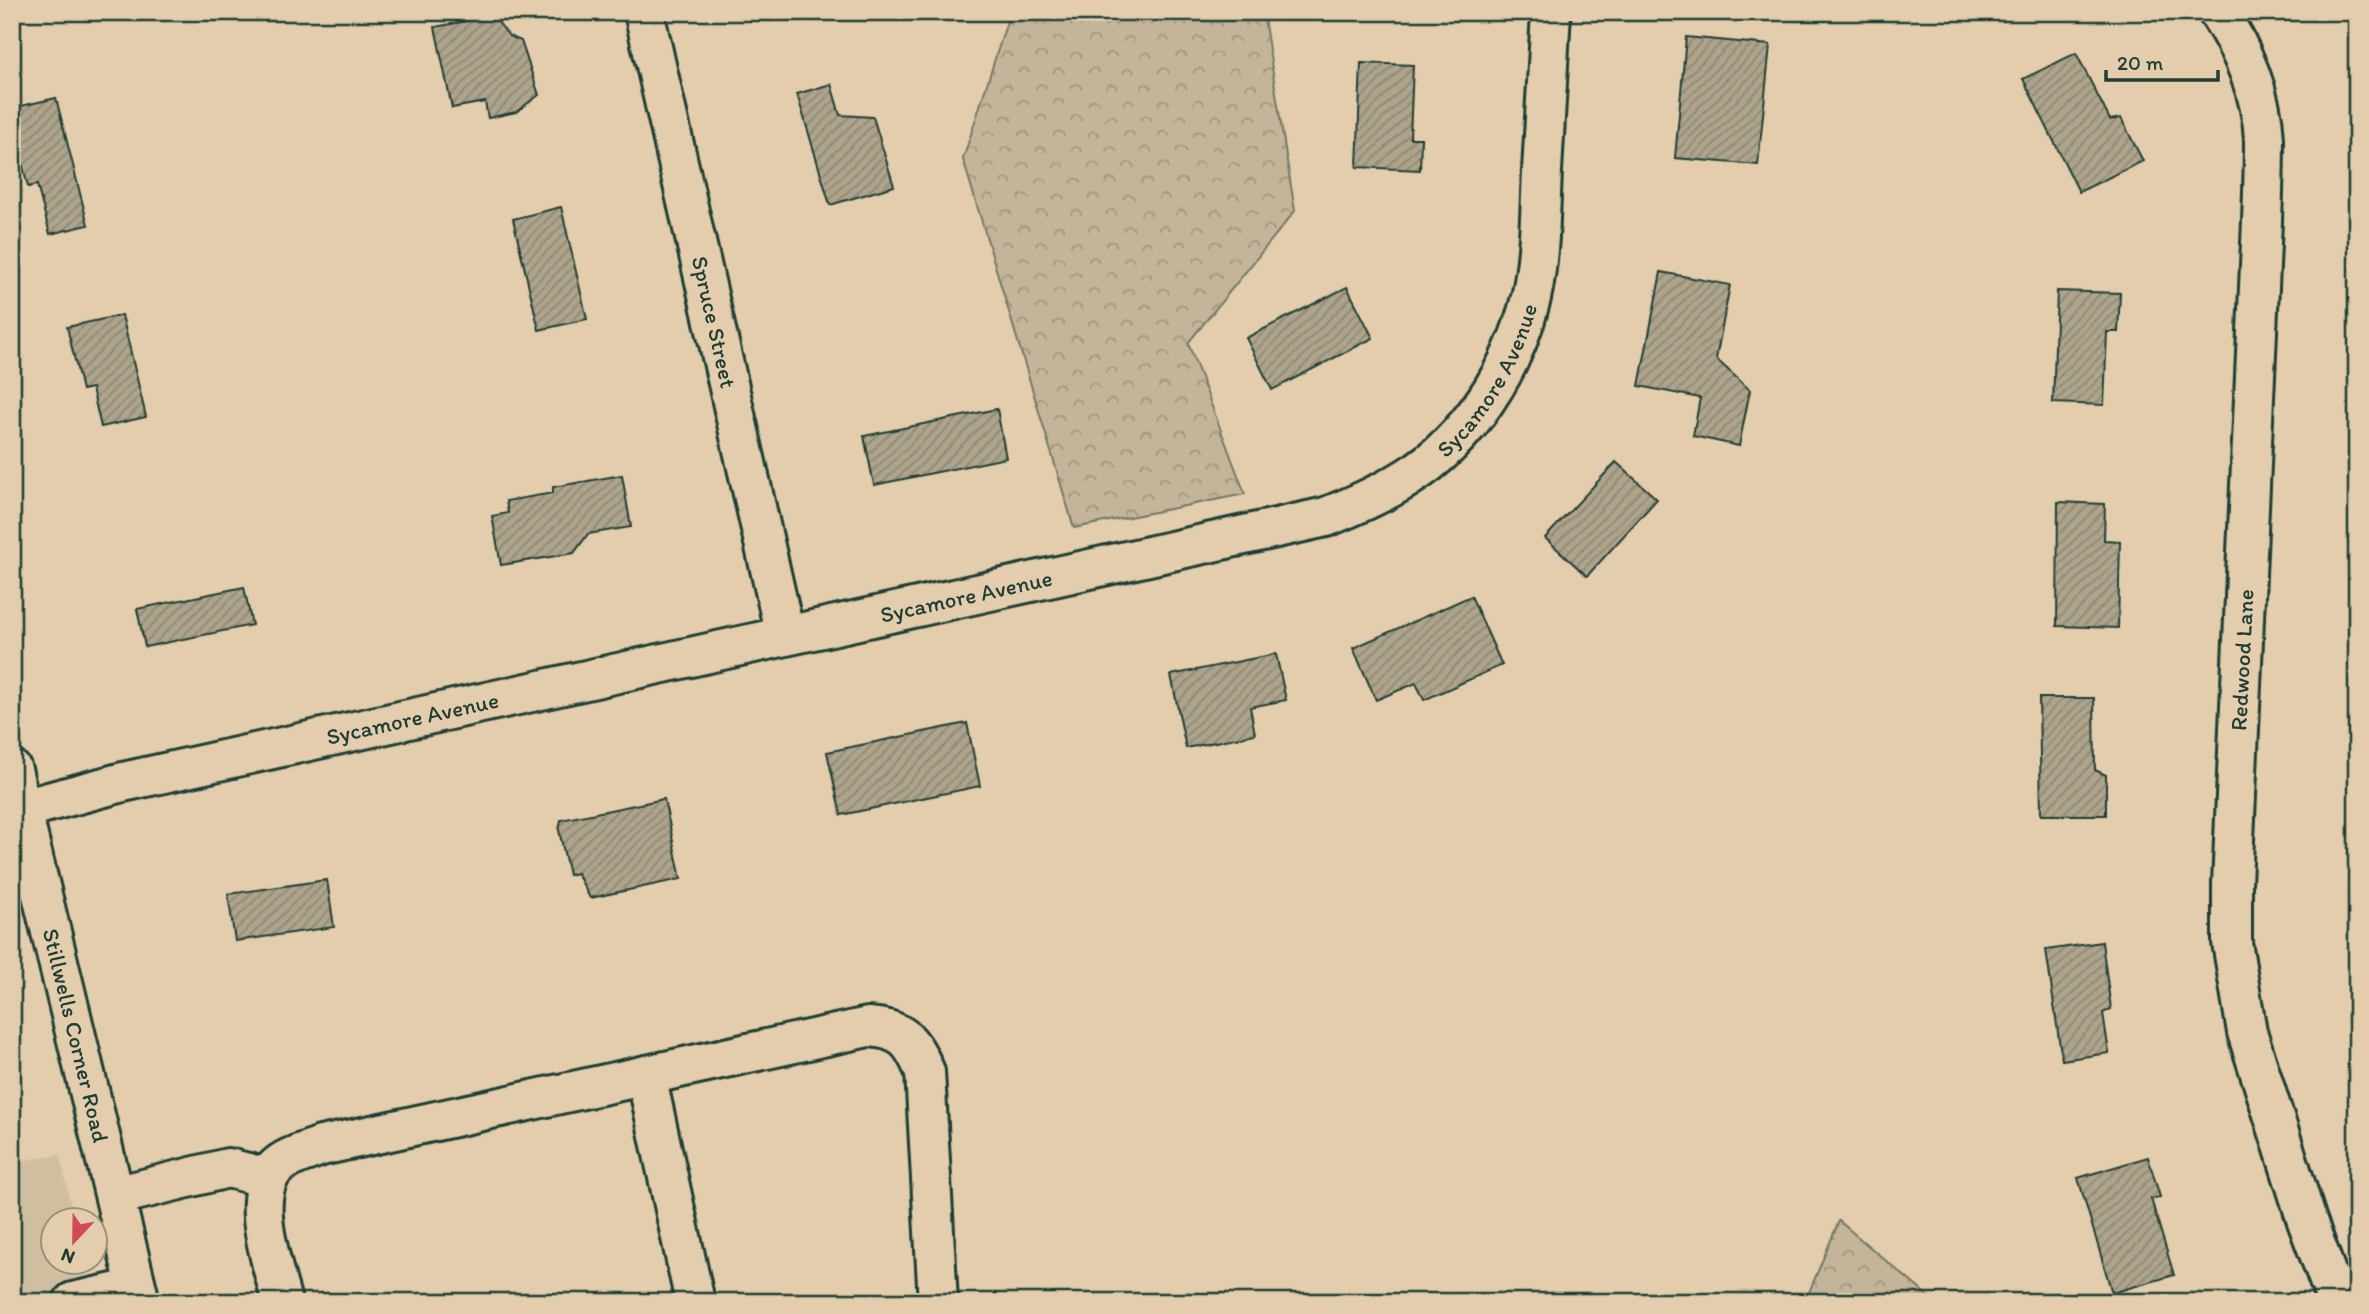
<svg xmlns="http://www.w3.org/2000/svg" width="2369" height="1314" font-family="Itim,sans-serif">
<defs>
<pattern id="forest-crowns" width="20" height="18" patternUnits="userSpaceOnUse" patternTransform="scale(1.75)"><rect width="20" height="18" fill="#c4b59a"/><path d="M2 6a3 3 0 1 1 6 0M12 15a3 3 0 1 1 6 0" fill="none" stroke="#9f947e"/></pattern>
<pattern id="building-hatch" width="6" height="6" patternUnits="userSpaceOnUse" patternTransform="scale(1.75)"><rect width="6" height="6" fill="#aea48b"/><path d="M-1 1l2-2M0 6l6-6M5 7l2-2" fill="none" stroke="#8d8772"/></pattern>
</defs>
<rect width="100%" height="100%" fill="#e4cdad"/>
<filter id="ink" filterUnits="userSpaceOnUse"><feTurbulence type="fractalNoise" baseFrequency=".0143" numOctaves="2"/><feDisplacementMap in="SourceGraphic" scale="14" xChannelSelector="R" yChannelSelector="G"/><feConvolveMatrix kernelMatrix="1 2 1 2 8 2 1 2 1" color-interpolation-filters="sRGB"/></filter>
<g filter="url(#ink)">
<path fill="#d0bea1" d="M60,1155L74,1219L52,1220V1262H84L92,1302H12V1162Z"/>
<g fill="url(#forest-crowns)" stroke="#727967" stroke-width="2">
<path d="M1010,12H1263L1295,211L1188,343L1245,494L1074,528L963,159Z"/>
<path d="M1839,1221L1935,1302H1805Z"/>
</g>
<g fill="url(#building-hatch)" stroke="#1f3d34" stroke-width="2">
<path d="M470,12H490L509,36L521,41L539,95L516,112L488,118L485,102L452,108L435,27L472,20Z"/>
<path d="M1686,37L1770,45L1758,165L1675,158Z"/>
<path d="M2076,53L2110,120L2121,118L2143,161L2079,192L2023,79Z"/>
<path d="M1361,63L1413,65L1410,138H1421L1420,170L1357,167Z"/>
<path d="M831,84L840,115L873,117L894,186L830,205L797,94Z"/>
<path d="M56,98L88,225L50,234L37,185L28,187L12,123V108Z"/>
<path d="M561,207L587,319L539,330L513,219Z"/>
<path d="M1661,272L1730,285L1716,359L1750,390L1739,446L1693,436L1700,398L1639,386Z"/>
<path d="M1347,287L1373,338L1272,390L1246,338Z"/>
<path d="M2057,291L2120,293L2118,332H2107L2104,405L2053,403Z"/>
<path d="M122,315L146,417L101,427L92,388L82,390L67,327Z"/>
<path d="M997,409L1006,458L874,485L864,436Z"/>
<path d="M1616,462L1657,499L1587,576L1545,538Z"/>
<path d="M622,475L631,527L588,534L574,553L501,565L492,516L508,513L506,501L553,493V487Z"/>
<path d="M2058,502L2105,504L2104,540L2120,541L2118,628L2057,626Z"/>
<path d="M244,587L252,625L145,647L137,609Z"/>
<path d="M1471,596L1502,665L1424,700L1416,683L1376,700L1353,648Z"/>
<path d="M1276,654L1286,700L1250,707L1255,734L1186,748L1171,675Z"/>
<path d="M2039,698H2094L2095,770L2106,775V815H2041Z"/>
<path d="M967,723L980,786L841,815L827,752Z"/>
<path d="M664,799L681,879L590,898L577,873L569,875L559,830L561,820Z"/>
<path d="M327,880L334,927L235,941L228,894Z"/>
<path d="M2102,942L2111,1009L2103,1013L2109,1053L2062,1060L2046,950Z"/>
<path d="M2148,1157L2160,1197L2151,1199L2174,1275L2112,1293L2078,1178Z"/>
</g>
<g fill="none" stroke-linecap="round" stroke-linejoin="round">
<defs>
<g id="minor">
<path id="s1" d="M644,12L785,635"/>
<path d="M2218,12C2242,48 2262,94 2264,139C2264,166 2263,194 2262,221L2232,884V942L2247,1032L2307,1221L2337,1302"/>
<path id="s2" d="M12,770L140,1302"/>
<path id="s3" d="M22,809L123,782L1326,517C1354,506 1381,494 1407,478C1469,440 1514,368 1531,298C1540,257 1540,213 1542,171C1545,118 1548,65 1551,12"/>
<path d="M646,1075L695,1302"/>
<path d="M115,1196L228,1168L268,1178"/>
<path d="M73,1302L136,1288"/>
<path d="M282,1302C273,1266 244,1189 281,1163C292,1155 309,1151 321,1146L868,1027C903,1029 912,1041 925,1072L938,1302"/>
</g>
</defs>
<use href="#minor" stroke="#1f3d34" stroke-width="44"/>
<use href="#minor" stroke="#e4cdad" stroke-width="38"/>
</g>
</g>
<g text-anchor="middle" dominant-baseline="central" stroke-width="5" stroke-linejoin="round" paint-order="stroke">
<g font-size="23" fill="#1f3d34" stroke="#e4cdad">
<text stroke="none"><textPath href="#s1" startOffset="318">Spruce Street</textPath></text>
<text stroke="none"><textPath href="#s3" startOffset="1556">Sycamore Avenue</textPath></text>
<text stroke="none"><textPath href="#s3" startOffset="968">Sycamore Avenue</textPath></text>
<text transform="translate(2242 660) rotate(-87)">Redwood Lane</text>
<text stroke="none"><textPath href="#s3" startOffset="401">Sycamore Avenue</textPath></text>
<text stroke="none"><textPath href="#s2" startOffset="273">Stillwells Corner Road</textPath></text>
</g>
</g>
<rect width="2369" height="1314" fill="none" stroke="#e4cdad" stroke-width="42"/>
<rect x="21" y="21" width="2327" height="1272" fill="none" stroke="#1f3d34" stroke-width="2.5" filter="url(#ink)"/>
<g transform="translate(74 1241) rotate(202)"><circle r="33" fill="#e4cdad" stroke="#95937d" stroke-width="2"/>
<path d="M0-5L12 26L0 18L-12 26Z" fill="#d1495b"/>
<text y="-10" font-size="19" font-weight="bold" text-anchor="middle" fill="#1f3d34">N</text>
</g>
<path d="M2106 70v10h112v-10" fill="none" stroke="#1f3d34" stroke-width="3.5"/>
<text x="2117" y="70" font-size="21" fill="#1f3d34" stroke="#e4cdad" stroke-width="5" paint-order="stroke">20 m</text>
</svg>
